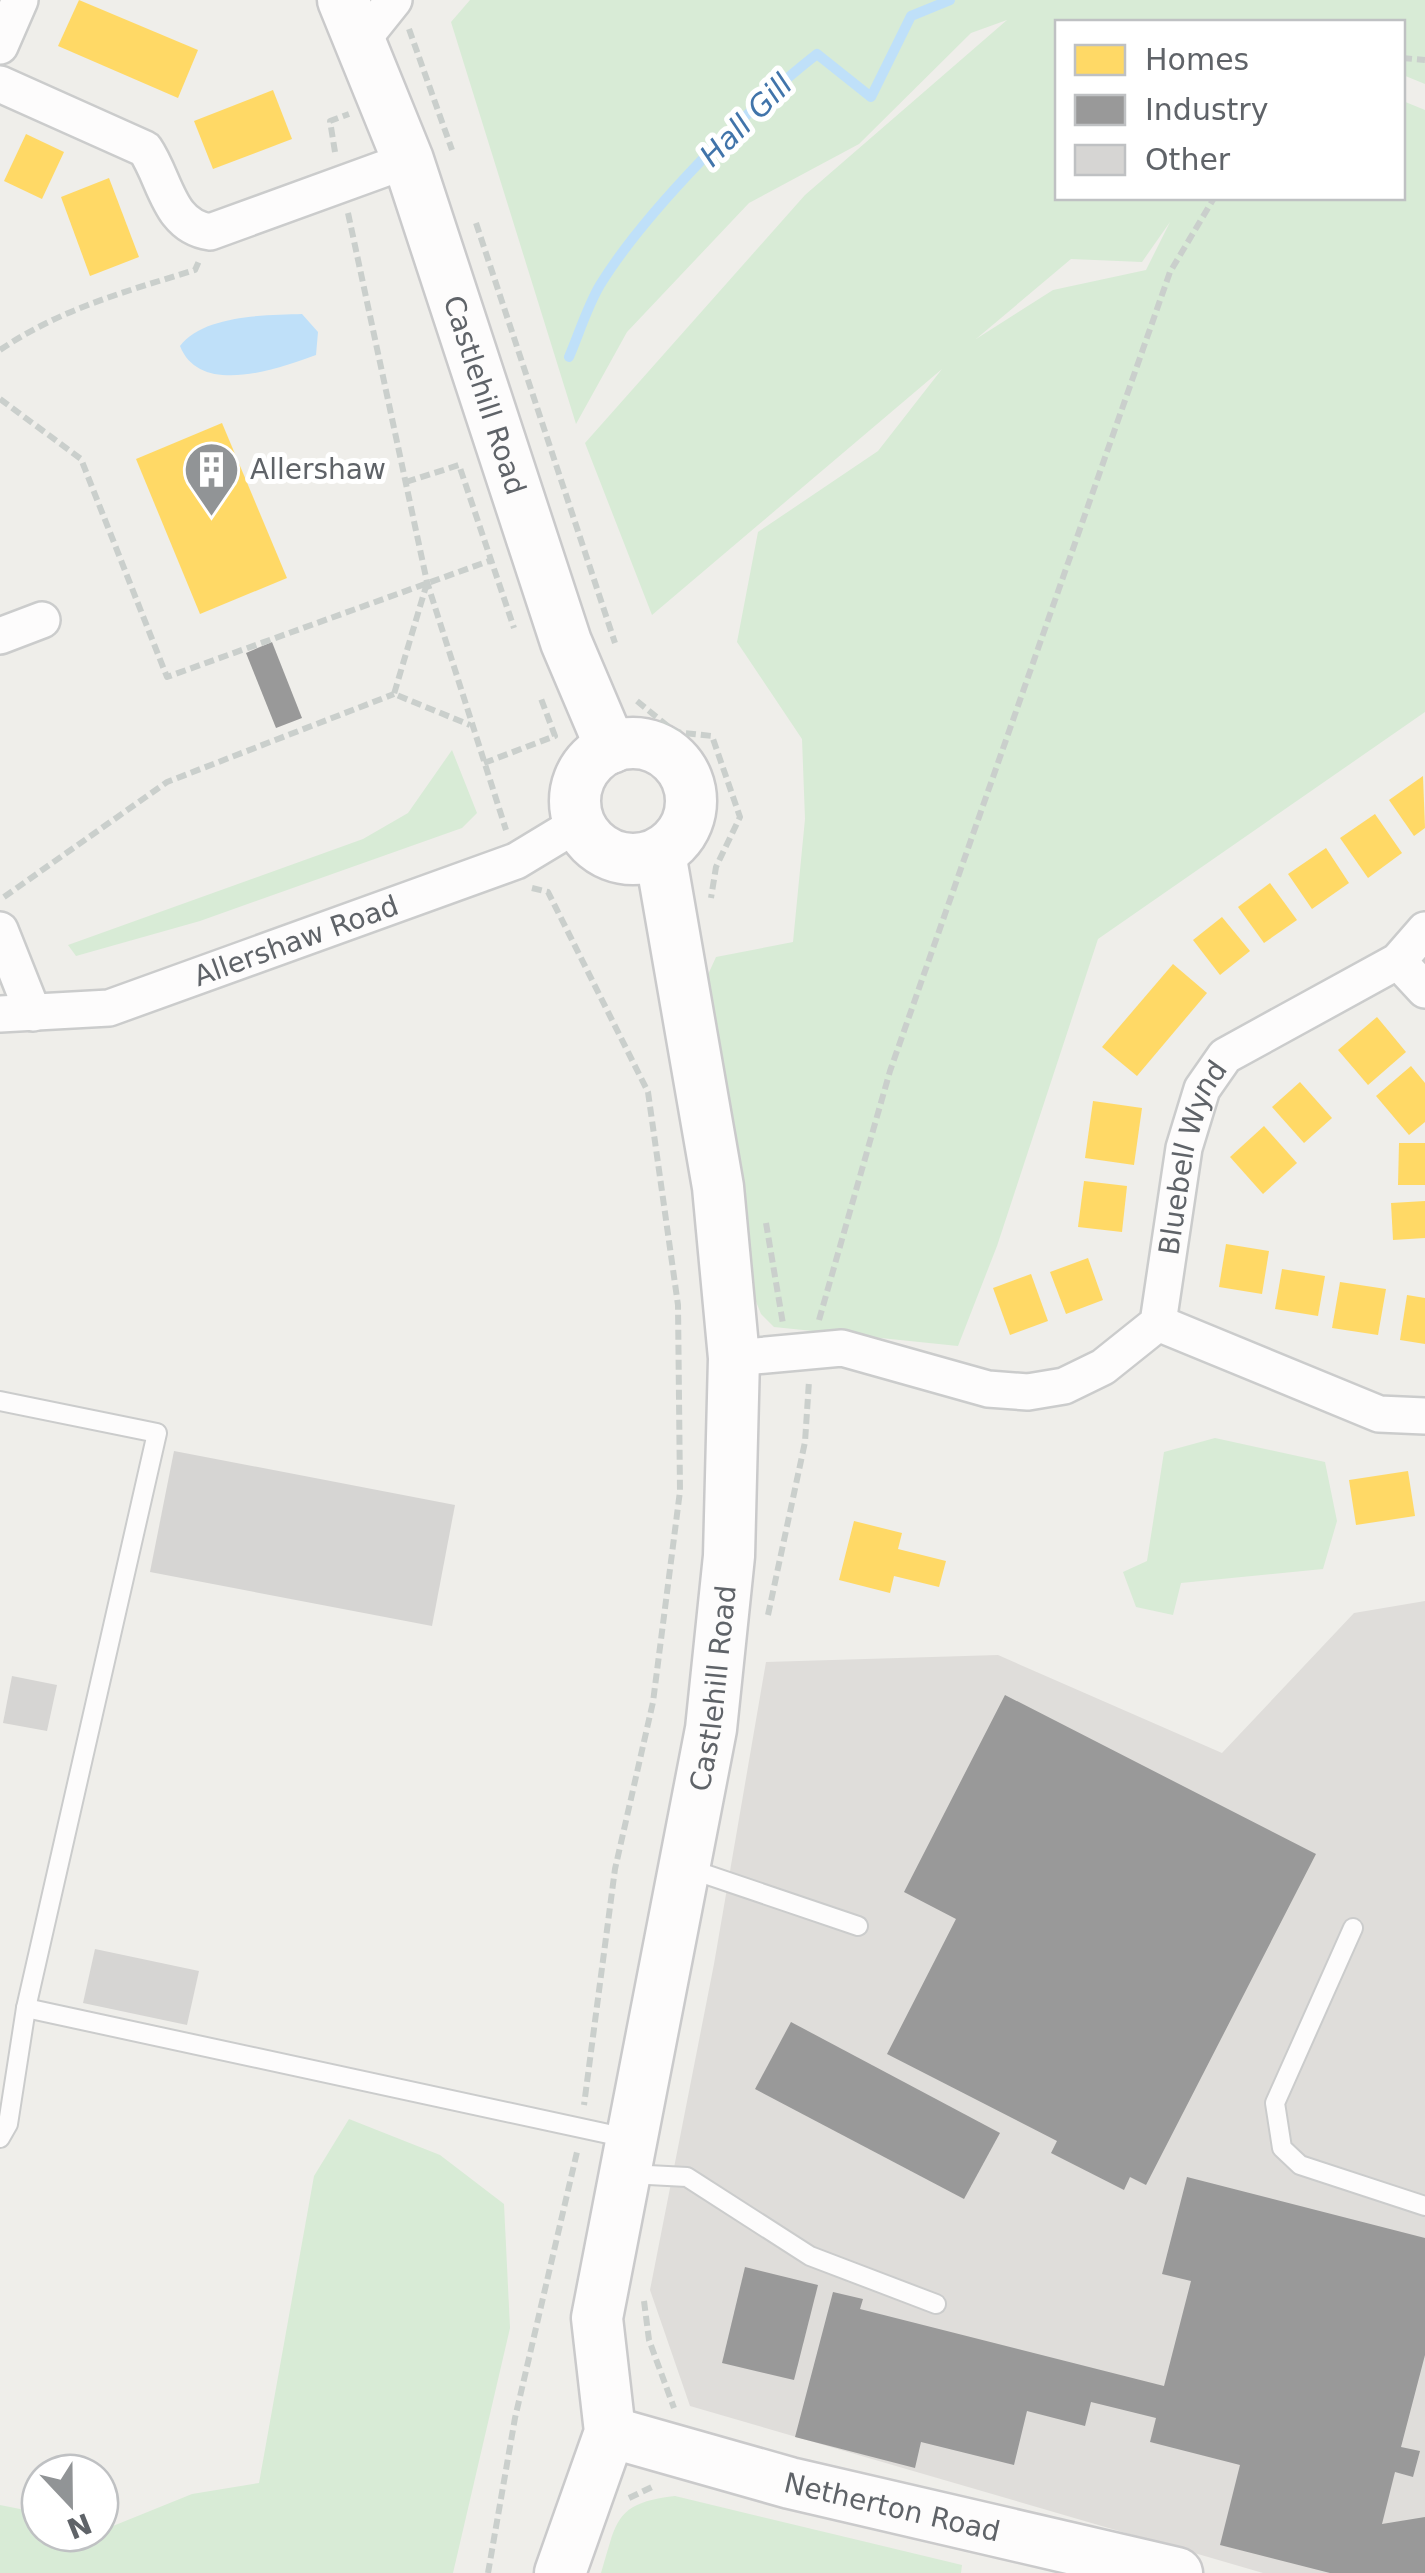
<svg xmlns="http://www.w3.org/2000/svg" width="1425" height="2573" font-family="'DejaVu Sans',sans-serif">
<rect width="100%" height="100%" fill="#efeeea"/>
<path fill="#dfddda" d="M1425,1601V2573H1263L690,2406L650,2290L714,1964L766,1662L998,1655L1222,1753L1354,1613Z"/>
<g fill="#d8ebd6" fill-rule="evenodd">
<path d="M470,0H1425V84L1403,75L1402,22H1058V198H1402L1403,101L1425,110V712L1098,939L997,1246L958,1346L774,1327L761,1314L751,1289L696,1001L716,957L793,942L805,819L802,739L737,642L758,532L878,451L942,369L652,615L585,443L805,195L1007,20L971,33L859,144L749,203L627,332L576,424L451,22ZM1170,222L1146,270L1053,290L976,339L1071,259L1142,262Z"/>
<path d="M452,750L477,813L462,828L200,921L76,956L68,945L363,839L408,813Z"/>
<path d="M1215,1438L1325,1462L1337,1521L1323,1569L1181,1583L1173,1615L1136,1607L1123,1572L1147,1561L1164,1452Z"/>
<path d="M349,2119L440,2155L504,2204L510,2328L453,2573H0V2505L40,2513V2533H100V2526L108,2528L192,2494L259,2483L314,2176Z"/>
<path d="M675,2496L962,2565L961,2573H601C617,2520 615,2503 675,2496Z"/>
</g>
<path fill="#bfe0f9" d="M302,314L318,332L316,355C278,369 200,397 180,346C203,315 266,315 302,314Z"/>
<g fill="#ffd966">
<path d="M79,0L198,50L178,98L58,46Z"/>
<path d="M273,90L292,139L213,169L194,121Z"/>
<path d="M26,134L64,152L42,199L4,181Z"/>
<path d="M109,178L139,257L90,276L61,197Z"/>
<path d="M222,423L287,578L200,614L136,459Z"/>
<path d="M1423,776L1425,828L1414,836L1389,800Z"/>
<path d="M1375,814L1402,853L1368,878L1340,838Z"/>
<path d="M1326,848L1349,883L1312,909L1288,874Z"/>
<path d="M1270,883L1297,920L1264,943L1238,907Z"/>
<path d="M1222,917L1250,951L1220,975L1193,940Z"/>
<path d="M1173,964L1207,993L1137,1076L1102,1047Z"/>
<path d="M1377,1017L1406,1052L1368,1085L1338,1050Z"/>
<path d="M1411,1066L1425,1083V1122L1409,1135L1376,1096Z"/>
<path d="M1300,1082L1332,1118L1304,1143L1272,1107Z"/>
<path d="M1093,1101L1142,1108L1134,1165L1085,1158Z"/>
<path d="M1264,1126L1297,1163L1263,1194L1230,1157Z"/>
<path d="M1399,1143H1425V1185H1398Z"/>
<path d="M1084,1181L1127,1186L1122,1232L1078,1227Z"/>
<path d="M1425,1201V1238L1393,1240L1391,1203Z"/>
<path d="M1226,1244L1269,1251L1262,1294L1219,1287Z"/>
<path d="M1088,1258L1103,1300L1066,1314L1050,1272Z"/>
<path d="M1282,1269L1325,1276L1318,1316L1275,1309Z"/>
<path d="M1031,1274L1048,1321L1010,1335L993,1288Z"/>
<path d="M1340,1282L1386,1289L1378,1335L1332,1328Z"/>
<path d="M1407,1295L1425,1298V1344L1400,1340Z"/>
<path d="M1408,1471L1415,1516L1356,1525L1349,1480Z"/>
<path d="M854,1521L902,1533L898,1549L946,1561L939,1587L894,1576L890,1593L839,1580Z"/>
</g>
<g fill="#999">
<path d="M272,642L302,718L276,728L246,653Z"/>
<path d="M1005,1695L1316,1854L1146,2185L1130,2177L1124,2190L1051,2153L1057,2141L887,2054L956,1919L904,1892Z"/>
<path d="M791,2022L1000,2133L964,2199L755,2089Z"/>
<path d="M1187,2177L1425,2238V2355L1401,2447L1420,2451L1413,2477L1395,2472L1382,2524L1425,2517V2573H1330L1220,2545L1240,2465L1150,2442L1156,2418L1091,2402L1085,2426L1027,2411L1014,2465L921,2442L915,2468L795,2437L833,2292L863,2299L860,2309L1164,2386L1191,2281L1162,2274Z"/>
<path d="M745,2267L818,2285L794,2380L722,2363Z"/>
</g>
<g fill="none" stroke-linecap="round" stroke-linejoin="round">
<path stroke="#bfe0f9" stroke-width="10" d="M569,357C579,334 587,307 600,285C645,212 749,107 817,54L871,97L911,16L950,0"/>
</g>
<g fill="#d6d5d3">
<path d="M174,1451L455,1505L432,1626L150,1572Z"/>
<path d="M12,1676L57,1685L47,1731L3,1723Z"/>
<path d="M95,1949L199,1971L187,2025L83,2003Z"/>
</g>
<g fill="none" stroke-linecap="round" stroke-linejoin="round">
<defs>
<g id="lane">
<path d="M0,1401L157,1433L26,2008L8,2124L0,2138"/>
<path d="M687,1868L858,1926"/>
<path d="M1353,1928L1275,2103L1282,2148L1300,2165L1425,2206"/>
<path d="M26,2008L627,2138"/>
<path d="M629,2174L687,2177L810,2256L936,2304"/>
</g>
<g id="street">
<path d="M362,40L394,0"/>
<path d="M0,46L20,0"/>
<path d="M0,84L145,149C166,180 168,226 210,232L408,160"/>
<path d="M0,636L42,620"/>
<path d="M0,930L33,1013"/>
<path d="M1398,961L1425,990"/>
<path id="s1" d="M0,1014L109,1008L516,861L579,823"/>
<path d="M1158,1323L1379,1414L1425,1416"/>
<path id="s2" d="M734,1358L842,1348L988,1389L1028,1392L1064,1386L1103,1367L1158,1323L1184,1148L1202,1089L1225,1056L1398,961L1425,930"/>
</g>
<g id="secondary">
<path id="s3" d="M343,0L408,160L566,642L611,748"/>
<circle cx="633" cy="801" r="58"/>
<path id="s4" d="M610,2432L790,2483L1177,2573"/>
<path id="s5" d="M560,2573L610,2432L597,2318L711,1729L729,1556L734,1358L718,1187L660,853"/>
</g>
</defs>
<use href="#lane" stroke="#cbcccc" stroke-width="22"/>
<use href="#street" stroke="#cbcccc" stroke-width="40"/>
<use href="#secondary" stroke="#cacacb" stroke-width="55"/>
<g stroke="#cacfcc" stroke-width="6" stroke-dasharray="10 5" stroke-linecap="butt">
<path d="M409,29L452,150"/>
<path d="M1402,58L1425,60"/>
<path d="M335,152L330,121L349,114"/>
<path d="M348,213L427,582L506,830"/>
<path d="M476,223L615,643"/>
<path d="M0,350C60,309 127,291 195,270L199,261"/>
<path d="M0,399L81,459L167,677L489,561"/>
<path d="M406,482L459,465L514,628"/>
<path d="M427,583L394,694L470,725"/>
<path d="M637,701L675,732L712,736L740,817L716,867L711,898"/>
<path d="M484,763L555,736L540,696"/>
<path d="M532,888L548,892L648,1092L678,1305L680,1491L653,1702L615,1869L584,2105"/>
<path d="M4,897L167,782L394,694"/>
<path d="M766,1223L783,1324"/>
<path d="M819,1320L890,1071L1170,272L1214,198"/>
<path d="M768,1615L805,1442L809,1381"/>
<path d="M644,2301L649,2340L674,2408"/>
<path d="M629,2498L654,2486"/>
<path d="M488,2573L515,2418L577,2152"/>
</g>
<use href="#lane" stroke="#fdfcfc" stroke-width="18"/>
<use href="#street" stroke="#fdfcfc" stroke-width="35"/>
<use href="#secondary" stroke="#fdfcfc" stroke-width="50"/>
</g>
<defs>
<symbol id="building-pin" viewBox="-11 -11 22 30"><path d="M0 17L-7.5 6A9.5 9.5 0 1 1 7.5 6Z" fill="#919496" stroke="#fff"/><path d="M-4-6H4V6H1V3H-1V6H-4ZM-2.5-4.3h1.7v1.8h-1.7ZM.8-4.3h1.7v1.8H.8ZM-2.5-1h1.7V.8h-1.7ZM.8-1h1.7V.8H.8Z" fill="#fff"/></symbol>
</defs>
<g fill-rule="evenodd">
<use href="#building-pin" x="180" y="438" width="63" height="86"/>
</g>
<g text-anchor="middle" dominant-baseline="central" stroke-width="10" stroke-linejoin="round" paint-order="stroke">
<g font-size="28" fill="#5f6368" stroke="#fff">
<text stroke="none"><textPath href="#s3" startOffset="420">Castlehill Road</textPath></text>
<text stroke="none"><textPath href="#s1" startOffset="308">Allershaw Road</textPath></text>
<text stroke="none"><textPath href="#s2" startOffset="620">Bluebell Wynd</textPath></text>
<text stroke="none"><textPath href="#s5" startOffset="905">Castlehill Road</textPath></text>
<text stroke="none"><textPath href="#s4" startOffset="292">Netherton Road</textPath></text>
</g>
<g font-size="28" fill="#5f6368" stroke="#fff" text-anchor="start">
<text x="250" y="469">Allershaw</text>
</g>
<g font-size="30" font-style="italic" fill="#4174aa" stroke="#fff">
<text transform="translate(746 120) rotate(-45)">Hall Gill</text>
</g>
</g>
<rect x="1055" y="20" width="350" height="180" fill="#ffffff" stroke="#bfc1c3" stroke-width="2.5"/>
<rect x="1075" y="45" width="50" height="30" fill="#ffd966" stroke="#bfc1c3" stroke-width="2.5"/>
<text x="1145" y="70" font-size="30" fill="#5f6368">Homes</text>
<rect x="1075" y="95" width="50" height="30" fill="#999999" stroke="#bfc1c3" stroke-width="2.5"/>
<text x="1145" y="120" font-size="30" fill="#5f6368">Industry</text>
<rect x="1075" y="145" width="50" height="30" fill="#d6d5d3" stroke="#bfc1c3" stroke-width="2.5"/>
<text x="1145" y="170" font-size="30" fill="#5f6368">Other</text>
<g transform="translate(70 2503) rotate(158)"><circle r="48" fill="#ffffff" stroke="#bfc1c3" stroke-width="2.5"/>
<path d="M0-8L18 38L0 25L-18 38Z" fill="#919496"/>
<text y="-15" font-size="28" font-weight="bold" text-anchor="middle" fill="#5f6368">N</text>
</g>
</svg>
